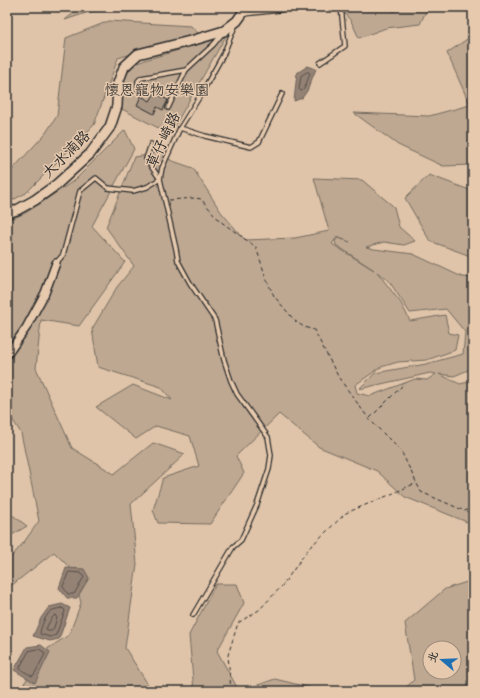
<svg xmlns="http://www.w3.org/2000/svg" width="480" height="698" font-family="Itim,'LXGW WenKai TC',sans-serif">
<rect width="100%" height="100%" fill="#dfc4a9"/>
<filter id="ink" filterUnits="userSpaceOnUse"><feTurbulence type="fractalNoise" baseFrequency=".025" numOctaves="2"/><feDisplacementMap in="SourceGraphic" scale="8" xChannelSelector="R" yChannelSelector="G"/><feConvolveMatrix kernelMatrix="1 2 1 2 8 2 1 2 1" color-interpolation-filters="sRGB"/></filter>
<g filter="url(#ink)">
<g fill="#bea892" stroke="#746a5e" fill-rule="evenodd">
<path d="M81,7H140L89,12L65,20Z"/>
<path d="M339,7H428L420,24L386,28L359,38L351,21Z"/>
<path d="M109,21L191,26L199,34L118,58L94,125L26,193L7,203V172L11,171L45,134L57,116L66,38Z"/>
<path d="M473,35V165L443,166L398,145L354,113L429,116L470,105L447,53Z"/>
<path d="M226,36L170,134L120,108L126,76L133,65L145,60Z"/>
<path d="M125,130L134,149L92,226L125,262L79,326L41,320L36,368L72,448L114,474L153,443L185,454L131,504L137,564L125,648L152,691H19L47,649L69,635L81,603L73,571L54,552L7,589V562L24,542L39,521L21,433L7,411V221L27,212L75,180Z"/>
<path d="M163,151L170,160L193,168L221,212L245,240L295,238L329,231L314,178L362,180L394,207L399,227L415,241L404,245L384,242L366,247L374,249L413,254L462,277L473,278V368L454,376L439,374L460,384L473,381V523L472,524L405,497L377,471L319,447L279,414L236,456L244,473L210,524L158,523L153,510L163,478L199,466L190,436L156,426L136,439L96,407L133,385L172,400L161,387L98,367L92,329L117,287L134,266L106,227L118,198L134,157L142,156ZM337,237L350,242L338,238L335,241L336,245L374,270L332,244ZM377,272L389,281L410,313L446,309L465,332L463,354L426,364L375,373L359,389L430,373L436,374L427,380L415,379L370,396L357,393L355,385L381,367L398,362L427,360L455,350L458,335L449,333L445,315L410,321L401,303Z"/>
<path d="M429,175L467,189L473,193V257L430,241L405,198Z"/>
<path d="M7,511L27,526L7,538Z"/>
<path d="M473,580V691H402L414,680L405,623L445,589ZM430,648H454V672H430Z"/>
<path d="M216,584H237L244,603L217,651L239,691H194L189,635Z"/>
<path d="M275,679L324,691H241Z"/>
</g>
<g fill="#948274" stroke="#6a5f57">
<path d="M308,66L316,69L307,91L302,98L294,101L297,73Z"/>
<path d="M66,568L84,569L89,578L77,598H67L59,588Z"/>
<path d="M62,604L70,608L59,639L50,641L33,636L41,618L49,607Z"/>
<path d="M41,645L50,652L35,683L14,670L27,647Z"/>
</g>
<g fill="none" stroke-linecap="round" stroke-linejoin="round">
<g stroke="#554e48" stroke-width="1">
<path d="M307,72H309L310,74L304,89L302,91H301L299,89L301,76Z"/>
<path d="M69,572L81,573L84,577L74,594H68L63,587Z"/>
<path d="M61,608L64,609L65,611L56,635L50,637L40,634C40,628 46,614 51,611C54,609 58,609 61,608Z"/>
<path d="M55,615L57,618L53,630L51,631H47L46,629C48,624 51,618 55,615Z"/>
<path d="M39,649L44,652L45,654L34,675L32,676L20,669V667L29,651Z"/>
</g>
</g>
<path fill="#a79482" stroke="#2b2b2b" d="M155,93L168,100L163,110L157,107L154,114L137,105L141,96L150,101Z"/>
<g fill="none" stroke-linecap="round" stroke-linejoin="round">
<defs>
<g id="service">
<path d="M392,7L394,8"/>
<path d="M244,14L279,10L290,7"/>
<path d="M320,63L345,46L341,7"/>
<path d="M139,92L138,81L141,78L186,70"/>
<path d="M168,108L186,70L214,44L222,34"/>
<path d="M180,128L205,136L251,147L259,142L282,94"/>
<path d="M151,144L146,159L160,179L176,249L178,261L190,283L215,320L224,360L231,381L237,394L268,437L271,455L269,469L257,505L241,540L233,547L193,615"/>
<path d="M56,263L63,255L80,191L96,178L108,188L133,191L147,187L160,179L162,168L180,128L200,96L223,55L235,26"/>
</g>
<path id="minor" d="M7,355L26,328L45,293L56,263"/>
<path id="tertiary" d="M7,213L17,210L35,200L56,185L90,154L110,127L117,106L118,83L124,67L138,54L194,40L224,31L237,21L247,7"/>
</defs>
<use href="#service" stroke="#2b2b2b" stroke-width="6"/>
<use href="#minor" stroke="#2b2b2b" stroke-width="10"/>
<use href="#tertiary" stroke="#2b2b2b" stroke-width="12"/>
<g stroke="#2b2b2b" stroke-width="1" stroke-dasharray="4 3" stroke-linecap="butt">
<path d="M169,200L195,198L201,199L220,221L256,247L267,281L274,296L295,321L304,327L314,330L339,378L369,419L401,451L421,492L465,511L473,507"/>
<path d="M370,418L402,386"/>
<path d="M231,691L228,655L238,623L259,610L282,586L309,548L346,513L387,496L416,483"/>
</g>
<use href="#service" stroke="#e7caae" stroke-width="3.5"/>
<use href="#minor" stroke="#e7caae" stroke-width="7"/>
<use href="#tertiary" stroke="#e7caae" stroke-width="9"/>
</g>
</g>
<g text-anchor="middle" dominant-baseline="central" stroke-width="3" stroke-linejoin="round" paint-order="stroke">
<g font-size="15" fill="#413e3a" stroke="#e7caae">
<text x="157" y="90">懷恩寵物安樂園</text>
</g>
<g font-size="15" fill="#2b2b2b" stroke="#e7caae">
<text transform="translate(163 140) rotate(-65)">草仔崎路</text>
<text transform="translate(66 154) rotate(-45)">大水湳路</text>
</g>
</g>
<rect width="480" height="698" fill="none" stroke="#e7caae" stroke-width="24"/>
<rect x="12" y="12" width="456" height="674" fill="none" stroke="#2b2b2b" stroke-width="1.5" filter="url(#ink)"/>
<g transform="translate(442 660) rotate(289)"><circle r="19" fill="#e7caae" stroke="#9c8a7a"/>
<path d="M0-3L7 15L0 10L-7 15Z" fill="#1f6fb2"/>
<text y="-6" font-size="11" font-weight="bold" text-anchor="middle" fill="#2b2b2b">北</text>
</g>
</svg>
